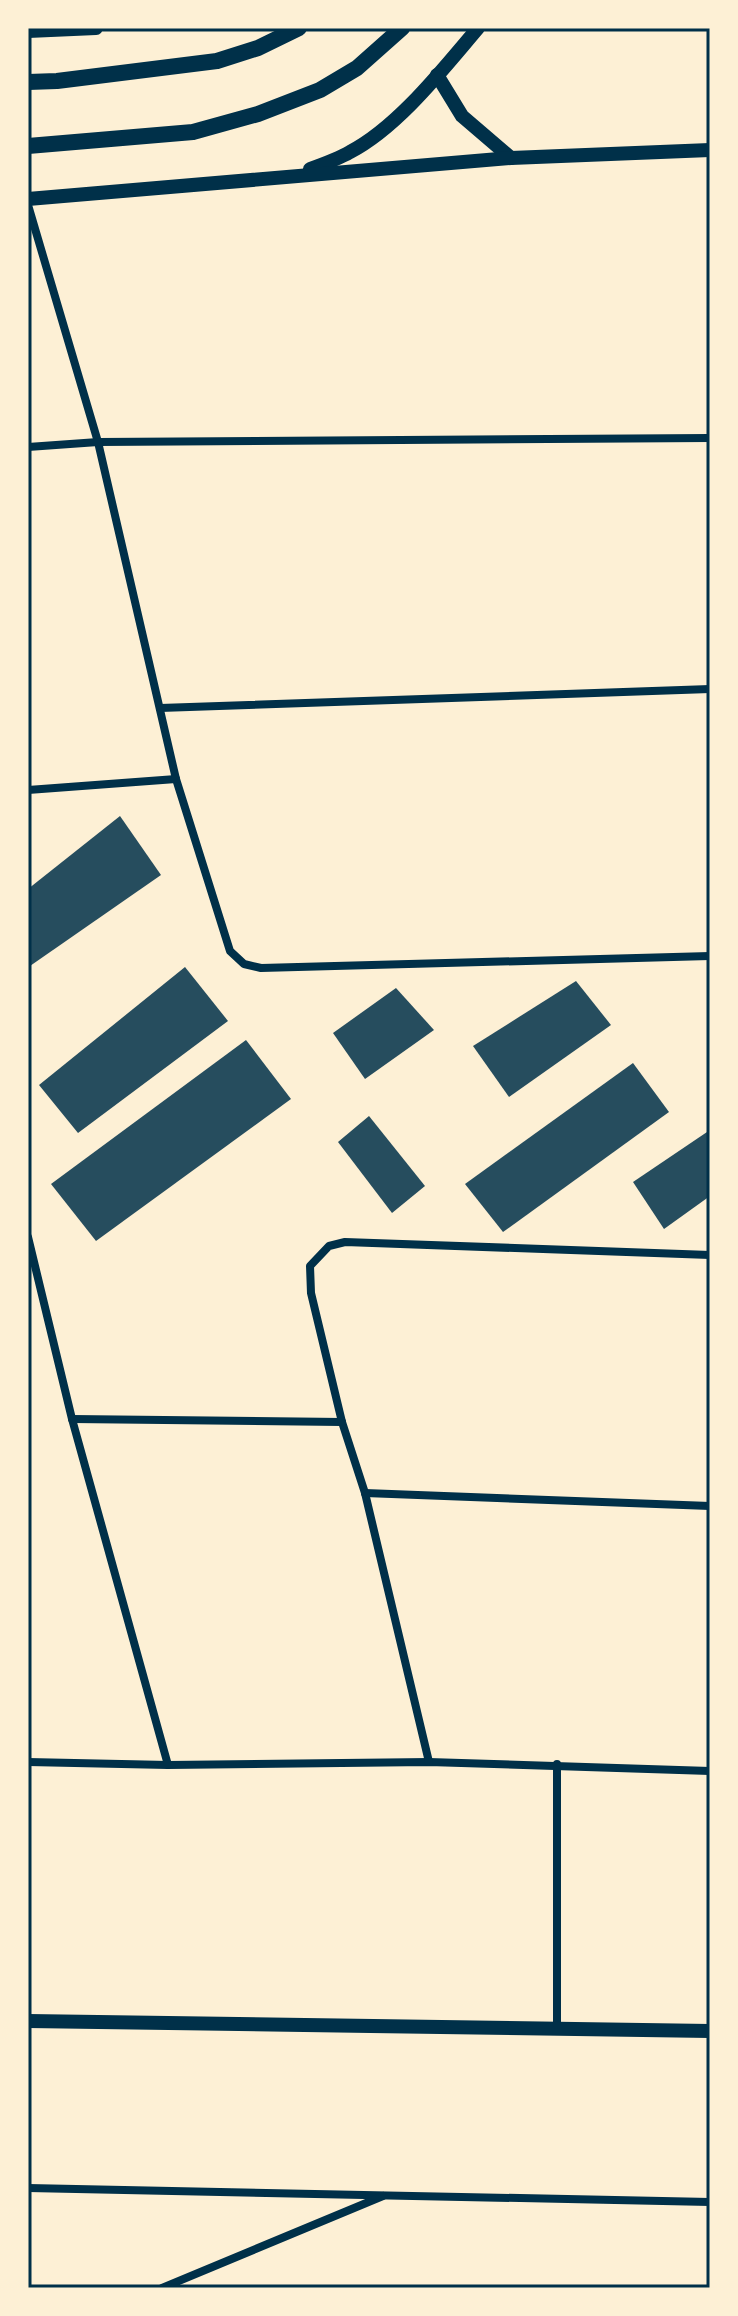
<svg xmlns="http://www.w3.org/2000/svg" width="738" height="2316" font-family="Literata,serif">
<rect width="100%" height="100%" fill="#fdf0d5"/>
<g fill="#264d5e">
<path d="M120,816L161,875L30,966L28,963V889Z"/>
<path d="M185,967L228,1021L78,1133L39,1085Z"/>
<path d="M576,981L611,1025L509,1097L473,1046Z"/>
<path d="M396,988L434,1030L365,1079L333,1033Z"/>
<path d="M246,1040L291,1099L96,1241L51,1184Z"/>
<path d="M633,1063L669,1112L503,1232L465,1184Z"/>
<path d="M369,1116L425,1186L392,1213L338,1142Z"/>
<path d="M710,1130V1196L664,1229L633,1182Z"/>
</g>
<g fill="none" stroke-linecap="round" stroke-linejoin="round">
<g stroke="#003049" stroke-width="8">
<path d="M28,205L98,442L176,779L230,951L244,964L261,968L710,956"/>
<path d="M28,447L98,442L710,438"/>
<path d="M160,708L710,689"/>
<path d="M28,790L176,779"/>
<path d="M28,1237L72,1419L168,1765"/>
<path d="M72,1419L342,1422"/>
<path d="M365,1493L710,1506"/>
<path d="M28,1762L168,1765L429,1762L710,1771"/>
<path d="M429,1762L365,1493L342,1422L311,1293L310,1266L329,1246L345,1242L710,1255"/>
<path d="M557,1764V2027"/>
<path d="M28,2188L710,2202"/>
<path d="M162,2288L383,2196"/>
</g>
<g stroke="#003049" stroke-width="14">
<path d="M28,31L96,28"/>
<path d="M437,75L462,116L511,158"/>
<path d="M310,169C324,164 338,159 350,152C398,127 443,69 478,28"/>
<path d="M28,199L511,158L710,150"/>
<path d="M28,2021L710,2031"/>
</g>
<g stroke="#003049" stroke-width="16">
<path d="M28,82L57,81L217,61L258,48L299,28"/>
<path d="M28,146L193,132L258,114L320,90L357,68L402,28"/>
</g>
</g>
<rect width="738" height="2316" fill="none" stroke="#fdf0d5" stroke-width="60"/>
<rect x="30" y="30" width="678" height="2256" fill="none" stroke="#003049" stroke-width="3"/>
</svg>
